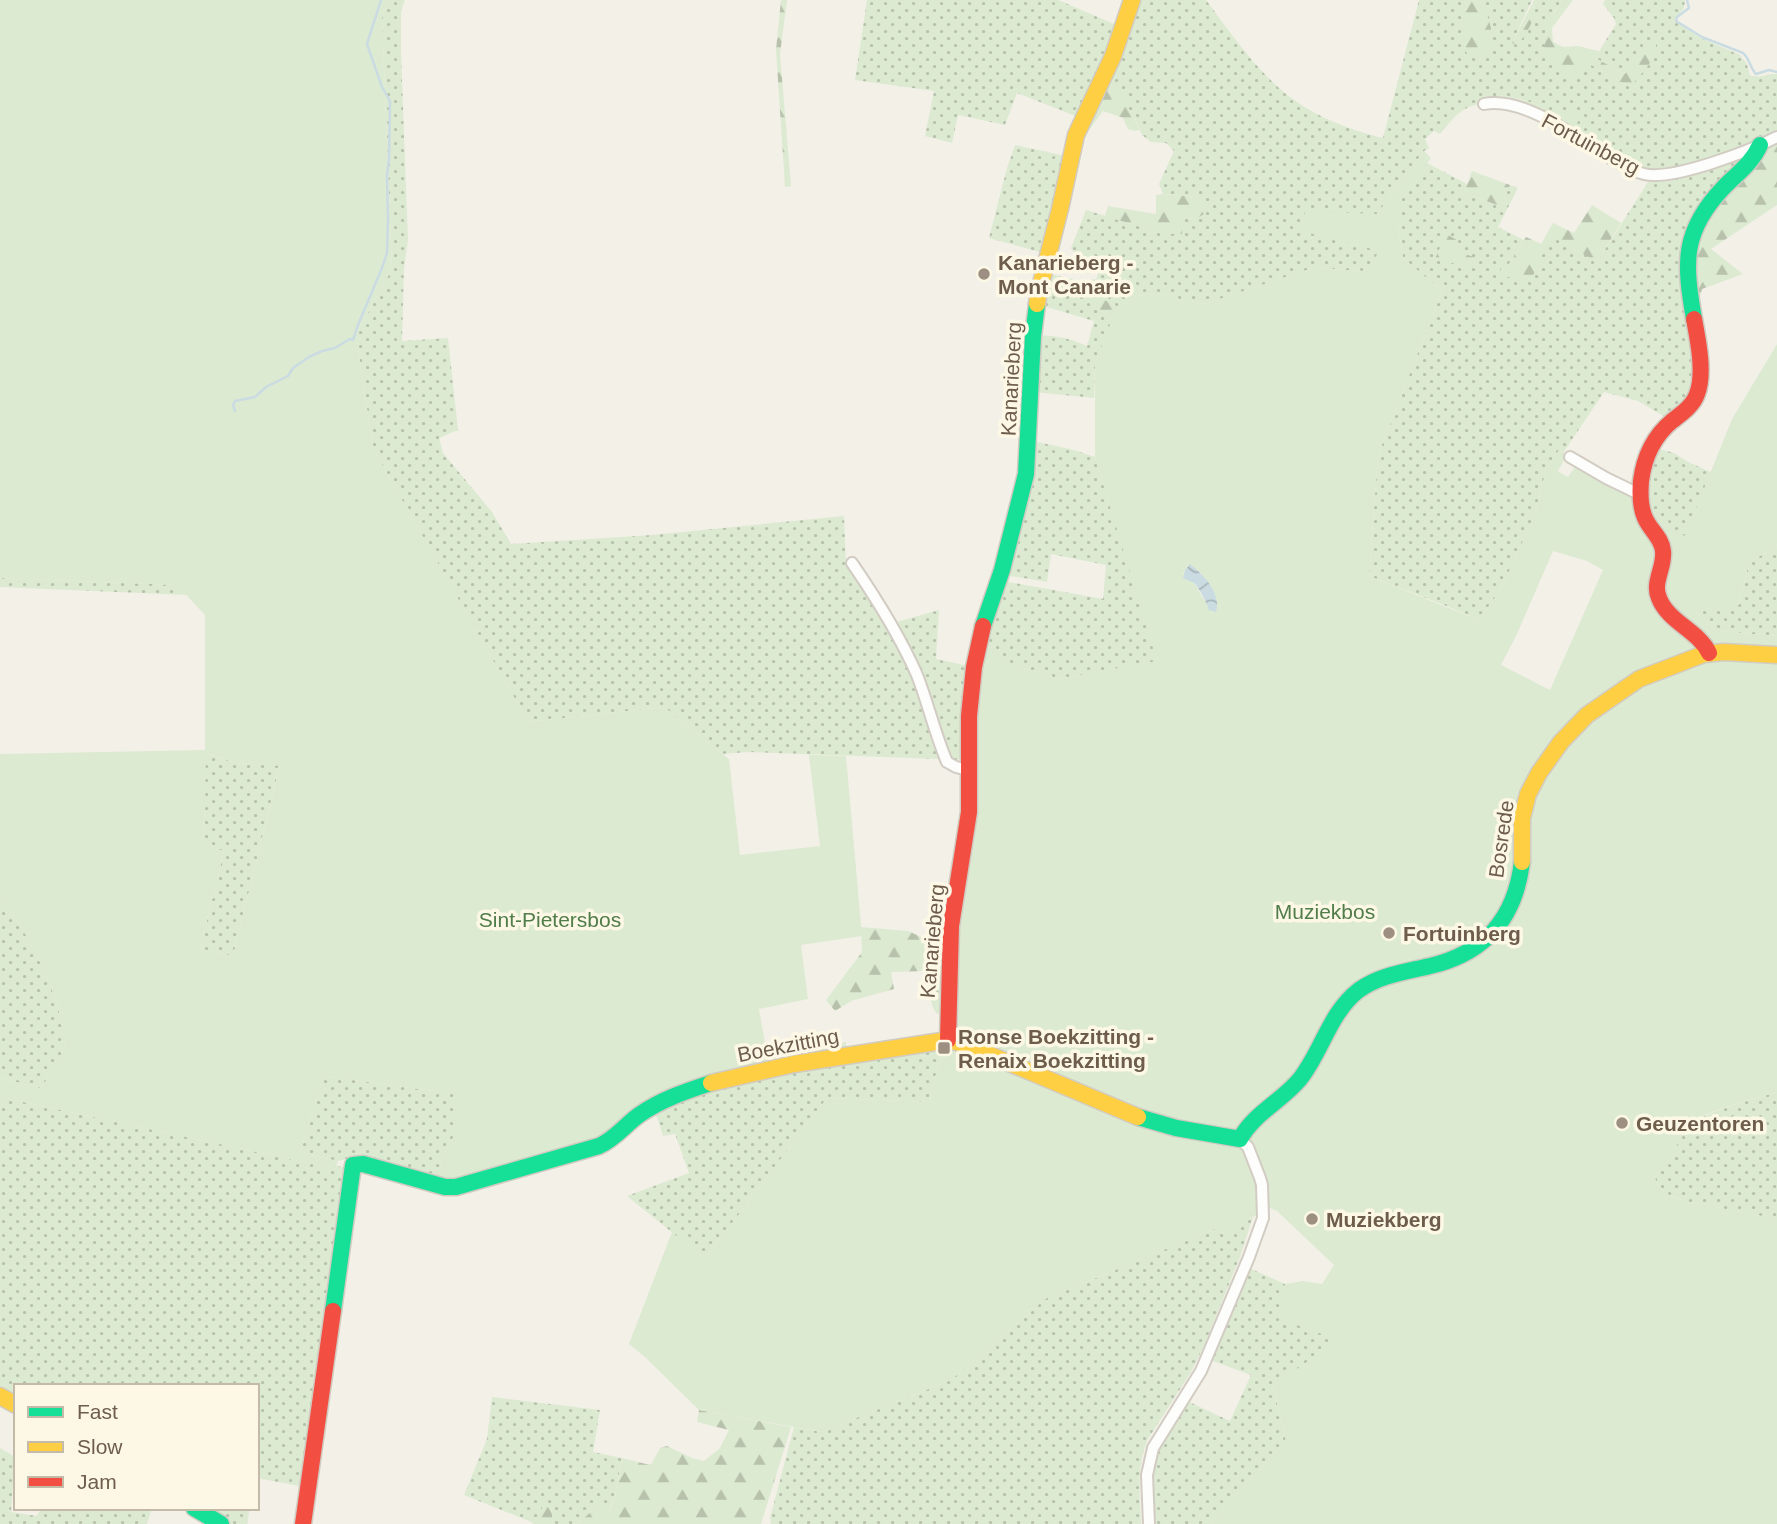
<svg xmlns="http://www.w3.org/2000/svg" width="1777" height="1524" font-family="Helvetica,sans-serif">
<defs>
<pattern id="grass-dots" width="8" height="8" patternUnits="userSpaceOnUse" patternTransform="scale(1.75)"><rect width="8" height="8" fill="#dcead2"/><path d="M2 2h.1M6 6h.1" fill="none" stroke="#b7c1ac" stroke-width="1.8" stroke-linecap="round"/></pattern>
<pattern id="forest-firs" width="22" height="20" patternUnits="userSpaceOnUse" patternTransform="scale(1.75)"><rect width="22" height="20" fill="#dcead2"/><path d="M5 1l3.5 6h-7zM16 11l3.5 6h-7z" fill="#b7c1ac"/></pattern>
<pattern id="water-waves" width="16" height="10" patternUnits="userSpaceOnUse" patternTransform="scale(1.75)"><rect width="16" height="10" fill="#cadce2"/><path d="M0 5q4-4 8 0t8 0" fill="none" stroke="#a8b6b9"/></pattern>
</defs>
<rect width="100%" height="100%" fill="#f3f0e7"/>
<g fill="url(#grass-dots)">
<path d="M388,0H405L401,11V53L408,240L404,268L402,341L448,338L458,430L439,438L443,453L492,512L511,544L652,535L844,516L846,563L872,602L904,659L917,689L938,759L747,752L723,754L664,707L528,722L373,449L356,334L392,269L382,18Z"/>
<path d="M867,0H1058L1119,26L1078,117L1017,93L1005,125L958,115L952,143L925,136L934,91L855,80Z"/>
<path d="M1136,0H1206C1228,29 1250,62 1278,87C1306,113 1346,129 1383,138L1419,0H1532L1512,43L1534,7L1532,4L1534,0H1563L1554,12L1544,44L1588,63L1630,87L1647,41L1625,74L1595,58L1616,24L1614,18L1603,4L1605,0H1685L1684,8L1674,21L1701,38L1740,55L1747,64L1750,75C1761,79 1766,73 1777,74V134L1712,160L1663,172L1640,171L1571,131L1563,111L1555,115C1539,102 1520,99 1500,95L1498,102L1485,101L1487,94L1481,104C1461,106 1452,120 1440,134L1434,131L1425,139L1429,148L1424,151L1377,214L1303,231L1381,251L1364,271L1313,268L1205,304L1155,294L1137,296L1120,308L1101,298L1102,278L1096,279L1103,262L1077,257L1071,248L1086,210L1165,234H1181L1183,219L1197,218L1199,197L1163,194L1159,184L1174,151L1166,143L1151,142L1142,135L1137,123L1108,74Z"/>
<path d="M1015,145L1066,156L1043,253L989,238L1007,168Z"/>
<path d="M1755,148L1700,213L1696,390L1669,419L1638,401L1604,392L1563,453L1559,450L1546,470L1535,515L1501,589L1479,620L1449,607L1369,576L1378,455L1442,291L1403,258L1398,223V204L1427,163L1467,184L1464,193L1500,206L1510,185L1518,188L1498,227L1524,240L1509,264L1530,282L1550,235L1597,262L1650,179Z"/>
<path d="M1046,273L1089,283L1085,299L1094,307L1113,318L1095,364L1094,398L1034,392L1039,336C1054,334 1073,340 1087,346L1094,321L1040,305Z"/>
<path d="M1033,441L1074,450L1095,457L1158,661L1059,679L1011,664L982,634L1003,581L1103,599L1106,565L1051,554L1047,582L1005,575Z"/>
<path d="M1652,447L1674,453L1690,463L1711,472L1685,537L1654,520L1643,505Z"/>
<path d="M1777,545V636L1718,631L1691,608L1737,610L1749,563Z"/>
<path d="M0,578L177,585L187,595L0,587Z"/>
<path d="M939,610L936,659L969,666L962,732L961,758L955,761L949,760L893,623Z"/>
<path d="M205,753L236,763L280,765L233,956L200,949L224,851L202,846L205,806Z"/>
<path d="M0,900L4,901C29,937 51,977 61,1019C63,1026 66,1033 65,1040C63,1059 52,1074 40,1088L0,1078Z"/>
<path d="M941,1051L930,1102L827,1098L705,1259L627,1196L689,1173L675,1134L663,1136L655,1111L700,1092L848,1060Z"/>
<path d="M324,1076L456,1094L454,1136L440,1162L443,1183L351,1158L338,1161L300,1153Z"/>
<path d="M1777,1092V1219L1689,1202L1677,1198L1665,1193L1659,1188L1656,1182L1655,1177L1682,1133L1681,1129C1709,1110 1745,1102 1777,1092Z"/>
<path d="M0,1097L336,1169L337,1166L348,1168L304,1487L257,1478V1386H16V1398L0,1389Z"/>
<path d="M1253,1217L1240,1257L1203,1348L1191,1372L1148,1439C1136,1466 1140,1495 1141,1524H771L770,1518L794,1427L821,1432L951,1380L1045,1299L1214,1229L1223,1233Z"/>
<path d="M1249,1268L1285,1284L1279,1318L1339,1340L1273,1386L1286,1441L1210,1524H1154L1151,1478L1156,1448L1187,1401L1230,1421L1251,1375L1210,1360Z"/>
<path d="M492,1397L600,1410L593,1452L622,1458L615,1496L609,1510L599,1506L576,1524H553L551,1506L541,1511L534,1523L464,1495L487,1439Z"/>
<path d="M0,1448L15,1457L11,1512L37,1516L41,1508H152L147,1524H0Z"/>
<path d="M204,1508H250L247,1524H231Z"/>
</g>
<g fill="url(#forest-firs)">
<path d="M781,0H787L780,54L791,186L785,187L776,50Z"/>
<path d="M1462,0H1483L1491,28L1489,48L1485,54L1476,58L1468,56L1464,47Z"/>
<path d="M1563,0H1573L1552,28L1553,42L1563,47L1577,46L1599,51L1595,58L1625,74L1647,40L1656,42C1657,60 1641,74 1630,87L1588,63L1575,76C1552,72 1539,52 1546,30C1550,19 1556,9 1563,0Z"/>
<path d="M1532,4C1538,17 1528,30 1520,42L1518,45L1512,43Z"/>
<path d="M1108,74L1125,101L1140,130L1134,131L1128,129L1123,118L1103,111L1087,133L1081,129Z"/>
<path d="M1499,95C1520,99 1538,102 1555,115L1563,111L1571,110L1576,115L1578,122L1571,131L1498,102Z"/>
<path d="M1777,137V205L1711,249L1743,274L1702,289L1699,301L1689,272L1706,212Z"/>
<path d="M1472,171L1510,185L1500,206L1464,193Z"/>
<path d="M1163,194L1199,197L1205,204L1204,214L1197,218L1183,219L1182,234H1165L1105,216L1108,206L1156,214V195Z"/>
<path d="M1592,205L1621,223L1597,262L1551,236L1530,282L1499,275L1502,266L1509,264L1526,237L1541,244L1553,223L1574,233Z"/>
<path d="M1446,234L1457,240L1455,251L1480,259L1477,269L1435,259Z"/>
<path d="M1102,278L1101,298L1120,308L1115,311L1113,318L1094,307L1085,299L1090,280Z"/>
<path d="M861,927L908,931L941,946L946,955L943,1011L937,1014C928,1003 930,985 926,971L891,972L894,989L851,1001L835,1011L826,1000L862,952Z"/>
<path d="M699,1410L791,1427L761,1524H576L599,1506L610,1509L615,1496L622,1458L650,1465L652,1463L660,1448L667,1446L692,1458L704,1461L720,1448L729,1430L697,1422Z"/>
<path d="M543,1505L551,1506L553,1524H532L541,1511Z"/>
</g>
<g fill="#dcead2" fill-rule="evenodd">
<path d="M0,0H388L382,18L392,269L356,334L373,449L528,722L664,707L729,759L740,855L820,846L809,755L846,756L862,936L801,945L808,999L759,1009L767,1055L846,1042L848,1065L749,1080L700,1092L655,1111L596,1143L443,1183L440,1162L454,1136L455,1094L324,1076L300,1153L338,1161L336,1169L0,1097V1078L40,1088C52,1074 63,1059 65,1040C66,1033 63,1026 61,1019C51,977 29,937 4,901L0,900V754L205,750V615L177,585L0,578ZM206,753L236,763L280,766L233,956L200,949L224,851L202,845L205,806Z"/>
<path d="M1424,151L1431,158L1398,204V223L1403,258L1442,291L1378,455L1369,576L1479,620L1501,589L1535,515L1546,470L1559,450L1567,455L1558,471L1568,477L1577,464L1628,491L1654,520L1685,536L1732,419L1777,344V545L1749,563L1737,610L1692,609L1718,631L1777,636V1092C1745,1102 1709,1109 1681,1128C1683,1145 1664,1163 1655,1177C1657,1194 1674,1197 1689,1202L1777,1219V1524H1210L1286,1441L1273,1386L1338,1340L1278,1318L1285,1284L1303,1281L1322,1284L1334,1265L1277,1211L1270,1208L1223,1233L1214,1229L1045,1299L951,1380L821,1432L699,1410L646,1358L629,1344L672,1232L705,1259L827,1098L930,1102L941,1051H951L952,1007L972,774L982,634L1011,664L1059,679L1157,661L1095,457V364L1115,311L1137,296L1155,294L1205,304L1313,268L1364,271L1380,251L1302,231L1305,211L1377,214ZM1553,551L1587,561L1603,570L1550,690L1501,665L1517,634ZM1187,566L1199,571L1214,592L1207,602C1202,598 1201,595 1198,589C1195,583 1188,578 1183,574Z"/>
</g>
<path fill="url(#water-waves)" d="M1190,564C1203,574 1222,594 1216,612L1209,610C1208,605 1198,586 1194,583C1191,581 1186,580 1183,578L1185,570Z"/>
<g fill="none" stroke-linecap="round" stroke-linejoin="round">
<g stroke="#cadce2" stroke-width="2.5">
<path d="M1687,0L1689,8L1677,17L1676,21L1702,37L1743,53C1750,59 1750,68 1756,74L1769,70L1777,72"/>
<path d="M235,411L233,405L235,401L255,397L266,387L288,376L293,368L309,357L322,351L335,348L350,339L353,340L358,325L382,268L387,253L388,219L387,176L389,158L390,101L382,87L367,44L381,0"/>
</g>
<defs>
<g id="street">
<path d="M1484,104C1524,96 1577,138 1610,158C1621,164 1632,171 1644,174C1672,181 1750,151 1777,137"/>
<path d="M1570,457L1606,478L1639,494"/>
<path d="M852,563C876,598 900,636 917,675C928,703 935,734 947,762L956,767L968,770"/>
<path d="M1149,1524L1147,1475L1153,1448L1201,1371L1249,1257L1263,1218L1262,1185L1260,1178L1248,1147L1240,1139"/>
</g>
<g id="fast">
<path d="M1694,319C1684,262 1682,231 1724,187C1738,173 1752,163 1760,145"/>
<path d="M983,626L1002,570L1026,474L1033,336L1037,304"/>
<path d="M1138,1117L1176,1128L1240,1139C1254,1113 1282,1101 1300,1079C1322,1051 1330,1012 1359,990C1380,975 1405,972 1430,966C1485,953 1515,919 1522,862"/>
<path d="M333,1311L353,1165L363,1164L445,1187H456L599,1146C615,1139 625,1125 639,1115C660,1100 686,1091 711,1083"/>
<path d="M194,1508L221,1524"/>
</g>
<g id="slow">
<path d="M1037,304L1039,291L1060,209L1076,135L1113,56L1132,0"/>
<path d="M1522,862V818L1528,794L1539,773L1561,742L1587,715L1639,679L1704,654L1724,652L1777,655"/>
<path d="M711,1083L794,1064L948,1040L964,1044L1138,1117"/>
<path d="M0,1396L16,1405"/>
</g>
<g id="jam">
<path d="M1694,319C1698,340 1705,374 1697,394C1693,406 1681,414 1672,421C1653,437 1644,457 1641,481C1640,493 1640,507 1645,518C1650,530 1662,538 1663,551C1665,567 1652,583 1659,598C1668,622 1699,631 1709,653"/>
<path d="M948,1040L951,926L969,812V716L974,667L983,626"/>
<path d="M303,1524L333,1311"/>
</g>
</defs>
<use href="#street" stroke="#d2ccc3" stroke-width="14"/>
<use href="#fast" stroke="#d1cbc1" stroke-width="19"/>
<use href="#slow" stroke="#d1cbc1" stroke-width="19"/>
<use href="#jam" stroke="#d1cbc1" stroke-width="19"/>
<use href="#street" stroke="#fdfdfb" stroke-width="10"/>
<use href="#fast" stroke="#16e098" stroke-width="16"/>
<use href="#slow" stroke="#ffcf43" stroke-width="16"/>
<use href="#jam" stroke="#f24e42" stroke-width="16"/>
</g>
<g fill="#9d9082" stroke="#fdf8e6" stroke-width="2.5">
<circle cx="984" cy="274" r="7"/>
<circle cx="1389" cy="933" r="7"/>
<rect x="937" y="1041" width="14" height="14" rx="3.5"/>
<circle cx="1622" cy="1123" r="7"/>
<circle cx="1312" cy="1219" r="7"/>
</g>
<g text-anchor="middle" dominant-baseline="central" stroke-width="7" stroke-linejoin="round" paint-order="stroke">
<g font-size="21" fill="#6e5d4b" stroke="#fdf8e6">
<text transform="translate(1591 144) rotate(28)">Fortuinberg</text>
<text transform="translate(1011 379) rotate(-87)">Kanarieberg</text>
<text transform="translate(1501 839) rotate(-82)">Bosrede</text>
<text transform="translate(932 941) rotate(-85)">Kanarieberg</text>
<text transform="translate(788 1045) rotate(-11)">Boekzitting</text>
</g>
<g font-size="21" font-weight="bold" fill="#6e5d4b" stroke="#fdf8e6" text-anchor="start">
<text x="998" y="262">Kanarieberg -<tspan x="998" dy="24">Mont Canarie</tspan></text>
<text x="1403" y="933">Fortuinberg</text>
<text x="958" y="1036">Ronse Boekzitting -<tspan x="958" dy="24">Renaix Boekzitting</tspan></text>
<text x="1636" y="1123">Geuzentoren</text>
<text x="1326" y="1219">Muziekberg</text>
</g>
<g font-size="21" fill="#507d4a" stroke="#fdf8e6">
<text x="1325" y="911">Muziekbos</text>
<text x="550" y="919">Sint-Pietersbos</text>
</g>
</g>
<rect x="14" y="1384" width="245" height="126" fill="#fdf8e6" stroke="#c4baa8" stroke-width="2"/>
<rect x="28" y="1407" width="35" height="10" fill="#16e098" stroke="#c4baa8" stroke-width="2"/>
<text x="77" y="1419" font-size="21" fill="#6e5d4b">Fast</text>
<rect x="28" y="1442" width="35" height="10" fill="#ffcf43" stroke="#c4baa8" stroke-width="2"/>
<text x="77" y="1454" font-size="21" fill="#6e5d4b">Slow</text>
<rect x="28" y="1477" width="35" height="10" fill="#f24e42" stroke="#c4baa8" stroke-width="2"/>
<text x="77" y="1489" font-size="21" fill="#6e5d4b">Jam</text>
</svg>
